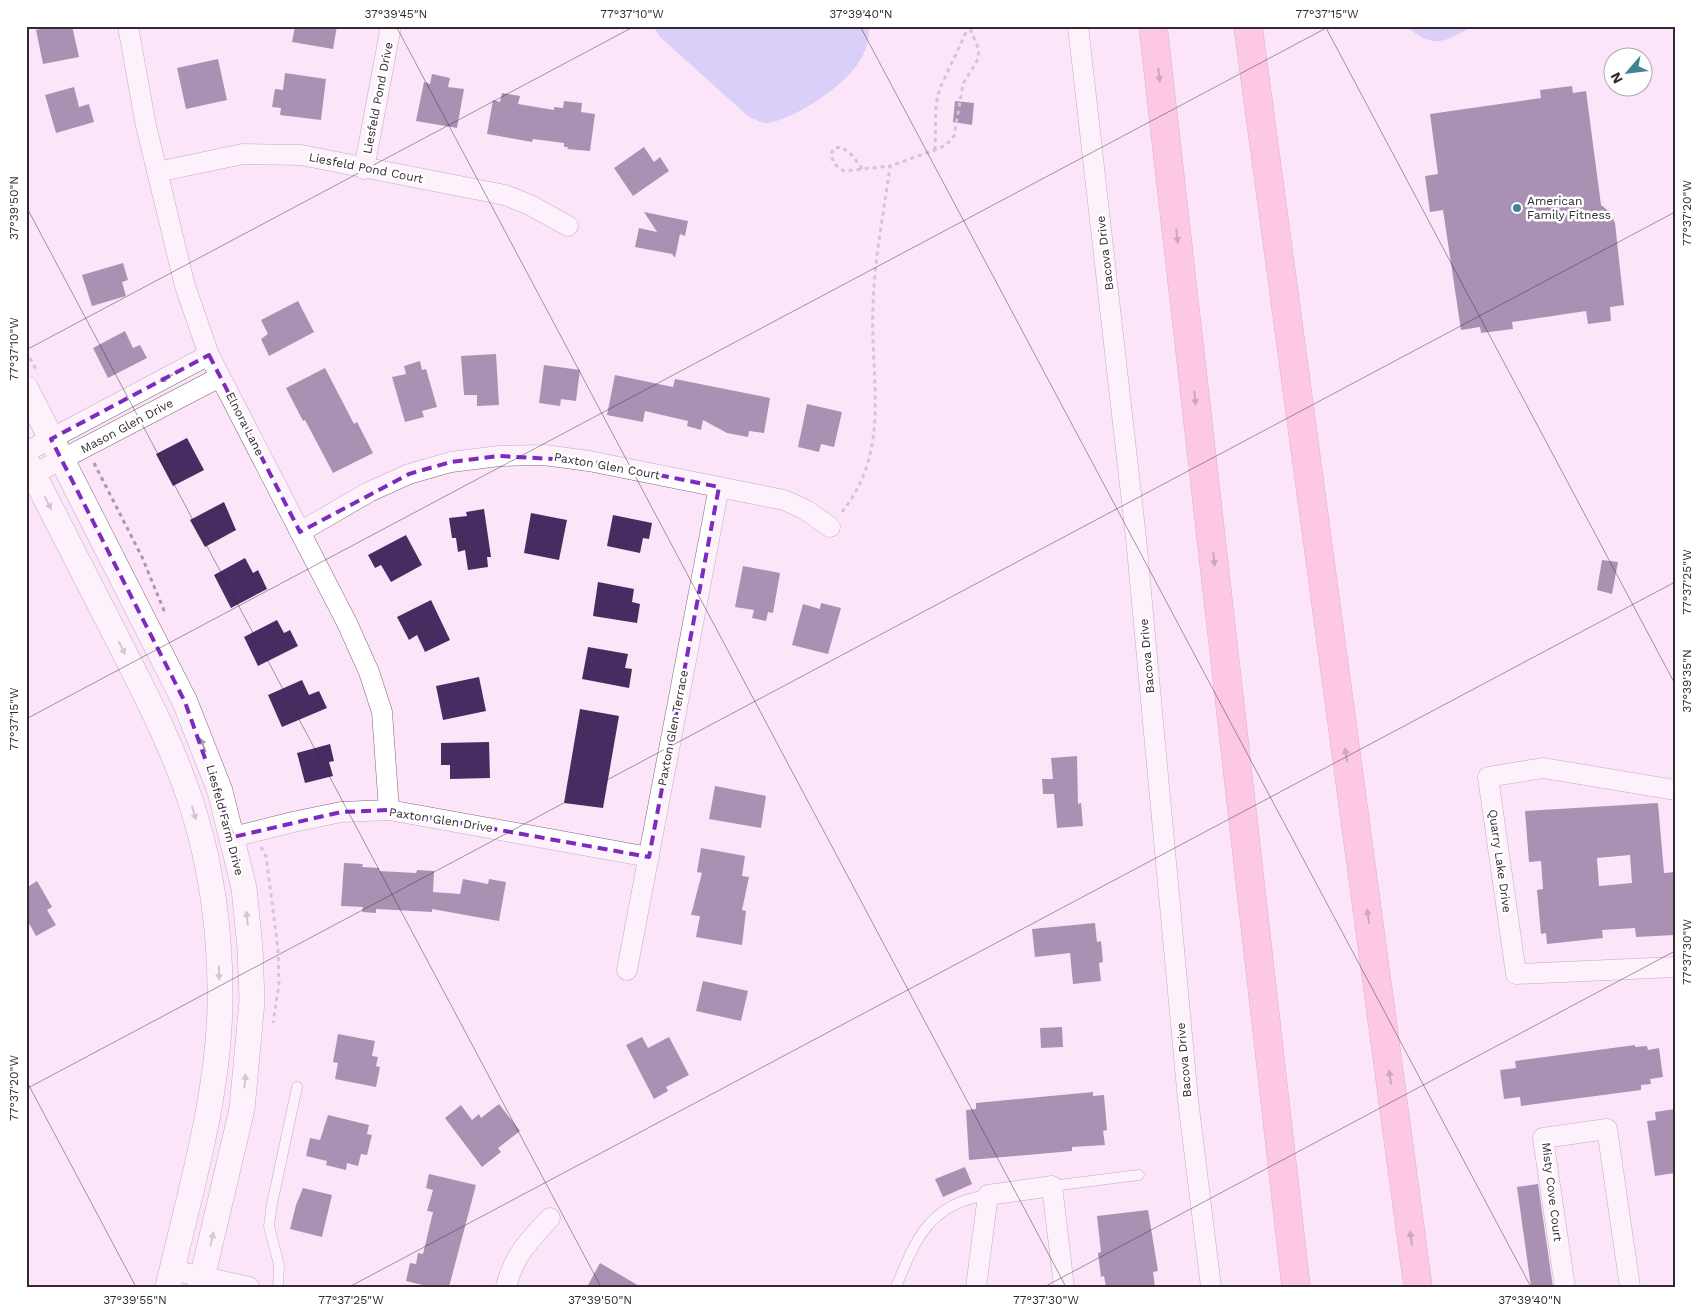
<svg xmlns="http://www.w3.org/2000/svg" width="1701" height="1313" font-family="'Work Sans',sans-serif">
<rect width="100%" height="100%" fill="#fce5f9"/>
<g fill="#b1b3f5">
<path d="M653,26H869C869,37 867,50 861,59C846,85 796,119 767,123C761,123 754,119 749,117L659,36Z"/>
<path d="M1406,26H1473C1444,42 1435,50 1406,26Z"/>
</g>
<g fill="#482c61" fill-rule="evenodd">
<path d="M53,26H72L79,57L43,64L36,30Z"/>
<path d="M295,26H337L333,49L292,42Z"/>
<path d="M218,59L227,100L186,109L177,68Z"/>
<path d="M285,73L326,79L321,120L280,115L281,108L272,107L275,89L283,90Z"/>
<path d="M432,74L450,78L448,87L464,89L457,128L416,121L424,82L430,84Z"/>
<path d="M1572,86L1573,93L1586,91L1601,205L1610,212L1615,223L1624,305L1610,307L1611,321L1588,324L1586,311L1512,322L1513,329L1481,333L1480,327L1461,330L1443,210L1430,212L1425,176L1438,174L1430,114L1541,98L1540,90Z"/>
<path d="M74,87L79,107L89,104L94,122L56,133L45,95Z"/>
<path d="M502,93L520,96L518,104L554,110V107L563,108L564,101L582,103L581,112L595,114L590,151L567,149L568,147H564V143L533,139L532,142L487,134L493,100L500,102Z"/>
<path d="M955,101L974,103L972,125L953,122Z"/>
<path d="M644,147L654,162L660,157L669,171L633,196L614,168Z"/>
<path d="M644,212L688,221L685,236L680,234L675,258L672,254L635,247L639,228L657,232Z"/>
<path d="M123,263L128,280L122,282L126,296L92,306L82,275Z"/>
<path d="M298,301L314,332L269,356L261,339L268,334L261,320Z"/>
<path d="M125,331L133,348L140,345L147,358L108,378L93,348Z"/>
<path d="M496,354L499,405L477,406V395H464L461,356Z"/>
<path d="M420,361L422,370L426,369L437,407L422,411L424,417L405,422L392,377L406,374L404,366Z"/>
<path d="M544,365L580,370L576,401L561,399L560,406L539,403Z"/>
<path d="M325,368L354,424L357,422L373,453L333,473L305,420L303,421L286,388Z"/>
<path d="M615,375L673,387L675,379L770,398L764,433L749,431L748,437L727,433L703,420L701,430L687,426L688,421L645,411L643,422L607,415Z"/>
<path d="M807,404L842,412L834,447L821,444L819,452L798,447Z"/>
<path d="M187,438L204,470L173,486L156,454Z"/>
<path d="M224,502L236,530L205,547L190,520Z"/>
<path d="M484,509L491,557H487L488,567L468,570L465,550L458,552L456,538H452L449,518L467,516L466,512Z"/>
<path d="M531,513L567,520L559,560L524,553Z"/>
<path d="M613,515L652,523L649,539L643,538L640,553L607,546Z"/>
<path d="M406,535L422,565L391,582L381,565L375,568L368,555Z"/>
<path d="M245,558L253,573L258,570L267,589L231,608L214,575Z"/>
<path d="M1602,560L1618,562L1612,594L1597,590Z"/>
<path d="M743,566L780,573L773,613L768,612L766,621L752,618L754,610L735,607Z"/>
<path d="M598,582L634,589L632,602L640,604L637,623L593,616Z"/>
<path d="M431,600L450,640L425,652L417,635L409,640L397,617Z"/>
<path d="M821,603L841,608L828,654L792,645L803,604L820,609Z"/>
<path d="M277,620L284,633L290,630L298,646L258,666L244,637Z"/>
<path d="M588,647L628,654L625,668L632,669L629,688L582,679Z"/>
<path d="M479,677L486,711L443,720L436,686Z"/>
<path d="M302,680L309,695L319,691L327,708L282,727L268,695Z"/>
<path d="M580,709L619,716L603,808L564,803Z"/>
<path d="M489,742L490,778L450,779V765H441V743Z"/>
<path d="M330,744L334,761L329,762L333,776L305,783L297,753Z"/>
<path d="M1077,756L1078,804L1081,803L1083,826L1057,828L1054,794H1043L1042,779H1053L1051,758Z"/>
<path d="M715,786L766,796L761,828L709,819Z"/>
<path d="M1658,803L1664,873L1675,872V935L1636,937L1635,928L1602,930L1603,938L1547,944L1546,933L1541,934L1537,890L1543,889L1541,861L1529,862L1525,811ZM1630,855L1632,883L1599,886L1597,858Z"/>
<path d="M701,848L745,856L742,876L749,877L742,910L746,911L742,945L696,937L700,916L691,915L702,873L697,872Z"/>
<path d="M344,863L363,864L362,867L379,868V871L416,873L417,870L434,871L433,892L460,894L463,879L488,884L489,879L506,882L499,921L432,909V912L376,909V913L362,912L363,907L341,906Z"/>
<path d="M37,881L52,907L47,910L56,925L36,936L26,918V888Z"/>
<path d="M1095,923L1097,942L1101,941L1103,962L1099,963L1101,981L1073,984L1070,953L1035,957L1032,929Z"/>
<path d="M703,981L748,991L741,1021L696,1011Z"/>
<path d="M1062,1027L1063,1047L1041,1048L1040,1028Z"/>
<path d="M338,1034L375,1041L372,1056L378,1057L376,1066L380,1067L376,1087L335,1079L338,1063L333,1062Z"/>
<path d="M642,1037L648,1048L669,1037L689,1075L666,1087L668,1091L654,1099L626,1045Z"/>
<path d="M1635,1045V1047L1647,1046L1648,1050L1659,1048L1663,1077L1650,1079L1651,1084L1641,1085V1090L1521,1106L1520,1097L1504,1099L1500,1070L1516,1068L1515,1061Z"/>
<path d="M1093,1092V1096L1104,1095L1107,1130L1103,1131L1105,1145L1072,1147V1151L969,1160L966,1110L976,1109V1103Z"/>
<path d="M499,1104L520,1131L498,1148L501,1152L482,1167L445,1118L461,1105L472,1120L479,1114L481,1118Z"/>
<path d="M1675,1109V1173L1655,1176L1647,1121L1656,1120L1655,1112Z"/>
<path d="M328,1115L369,1125L367,1134L372,1135L367,1155L361,1154L358,1166L347,1163L346,1170L326,1165L327,1161L306,1156L310,1138L320,1140Z"/>
<path d="M965,1167L972,1184L943,1197L935,1179Z"/>
<path d="M429,1174L476,1185L449,1287H431L406,1281L410,1263L416,1264L418,1253L423,1254L433,1212L427,1211L433,1190L426,1188Z"/>
<path d="M1538,1184L1553,1287H1531L1517,1187Z"/>
<path d="M303,1188L332,1195L322,1237L290,1229L296,1205Z"/>
<path d="M1148,1210L1158,1271L1153,1272L1155,1287H1106L1104,1276L1101,1277L1098,1253L1101,1252L1097,1216Z"/>
<path d="M600,1263L641,1287H587Z"/>
</g>
<g fill="none" stroke-linecap="round" stroke-linejoin="round">
<defs>
<g id="service">
<path d="M1052,1186L1139,1175"/>
<path d="M278,1287L279,1265L269,1226L272,1204L297,1087"/>
<path d="M896,1287C916,1238 930,1203 988,1195"/>
</g>
<g id="minor">
<path d="M128,26L146,126L185,286L209,355L347,623L369,672L382,712L389,810"/>
<path d="M1078,26L1136,538L1188,1100L1211,1287"/>
<path d="M364,169L391,26"/>
<path d="M157,172L243,154L301,155L505,195L530,205L568,226"/>
<path d="M26,452L209,355"/>
<path d="M26,478L220,377"/>
<path d="M300,532L369,492L409,474L451,462L499,456L544,455L589,461L784,500L806,510L830,527"/>
<path d="M1675,790L1543,768L1488,777L1516,974L1675,967"/>
<path d="M233,837L293,822L341,812L389,810L649,857"/>
<path d="M627,970L719,487"/>
<path d="M172,1270L249,1287"/>
<path d="M506,1287C514,1255 528,1242 550,1218"/>
<path d="M976,1287L988,1195L1052,1186L1064,1287"/>
<path d="M1565,1287L1543,1138L1607,1129L1630,1287"/>
</g>
<g id="tertiary">
<path d="M26,389L185,702L220,791L244,888L250,948L252,1001L242,1109L200,1287"/>
<path d="M26,460C56,518 86,577 116,636C145,693 175,750 194,812C213,874 221,942 220,1007C218,1101 189,1195 168,1287"/>
</g>
<g id="motorway">
<path d="M1153,26L1296,1287"/>
<path d="M1248,26L1418,1287"/>
</g>
</defs>
<use href="#service" stroke="#80667d" stroke-width="11"/>
<use href="#minor" stroke="#80667d" stroke-width="21"/>
<use href="#tertiary" stroke="#80667d" stroke-width="26"/>
<use href="#motorway" stroke="#b67a94" stroke-width="29"/>
<g stroke="#ab99a9" stroke-width="3" stroke-dasharray="4 4" stroke-linecap="butt">
<path d="M935,150L936,104L940,88L969,26"/>
<path d="M862,169L852,155L841,147L834,148L831,154L834,164L844,171L890,166"/>
<path d="M26,351L37,371"/>
<path d="M94,463L142,557L165,613"/>
<path d="M842,512C892,449 870,380 873,307C874,260 884,212 890,166L935,150L946,145L954,136L963,84L978,59L979,50L969,26"/>
<path d="M261,847L266,856L278,949L279,984L273,1023"/>
</g>
<use href="#service" stroke="#fff" stroke-width="10"/>
<use href="#minor" stroke="#fff" stroke-width="20"/>
<use href="#tertiary" stroke="#fff" stroke-width="25"/>
<use href="#motorway" stroke="#fca5c9" stroke-width="28"/>
</g>
<defs><path id="oneway-solid" d="M-6-.8H1V-3.2L6.5 0L1 3.2V.8H-6Z" transform="scale(1.25)"/></defs>
<g fill="#8e6176">
<use href="#oneway-solid" transform="translate(1159 75) rotate(84)"/>
<use href="#oneway-solid" transform="translate(1177 236) rotate(84)"/>
<use href="#oneway-solid" transform="translate(1195 398) rotate(84)"/>
<use href="#oneway-solid" transform="translate(1214 559) rotate(84)"/>
<use href="#oneway-solid" transform="translate(1346 755) rotate(-98)"/>
<use href="#oneway-solid" transform="translate(1368 916) rotate(-98)"/>
<use href="#oneway-solid" transform="translate(1390 1077) rotate(-98)"/>
<use href="#oneway-solid" transform="translate(1411 1238) rotate(-98)"/>
</g>
<g fill="#a49fa3">
<use href="#oneway-solid" transform="translate(166 378) rotate(152)"/>
<use href="#oneway-solid" transform="translate(48 503) rotate(63)"/>
<use href="#oneway-solid" transform="translate(122 648) rotate(63)"/>
<use href="#oneway-solid" transform="translate(203 745) rotate(-112)"/>
<use href="#oneway-solid" transform="translate(194 813) rotate(74)"/>
<use href="#oneway-solid" transform="translate(247 918) rotate(-96)"/>
<use href="#oneway-solid" transform="translate(219 973) rotate(89)"/>
<use href="#oneway-solid" transform="translate(245 1081) rotate(-84)"/>
<use href="#oneway-solid" transform="translate(212 1239) rotate(-77)"/>
</g>
<path d="M0 0H1701V1313H0ZM209,355L300,532L409,474L451,462L499,456L589,461L719,487L649,857L389,810L341,812L233,837L185,702L51,439Z" fill="#fce5f9" fill-opacity=".55" fill-rule="evenodd"/>
<path fill="none" stroke="#7b2cbf" stroke-width="4" stroke-dasharray="10 6" stroke-linejoin="round" d="M209,355L300,532L409,474L451,462L499,456L589,461L719,487L649,857L389,810L341,812L233,837L185,702L51,439Z"/>
<path fill="none" stroke="#342933" stroke-width="1" stroke-opacity="0.45" d="M396,26L1066,1287M860,26L1531,1287M1325,26L1675,684M26,206L601,1287M26,350L635,26M26,719L1330,26M26,1080L136,1287M26,1089L1675,212M349,1287L1675,582M1044,1287L1675,951"/>
<circle fill="#418593" stroke="#fff" stroke-width="2" cx="1517" cy="208" r="5"/>
<g text-anchor="middle" dominant-baseline="central" stroke-width="5" stroke-linejoin="round" paint-order="stroke">
<g font-size="12" fill="#342933" stroke="#fff">
<text transform="translate(378 98) rotate(-79)">Liesfeld Pond Drive</text>
<text transform="translate(366 168) rotate(11)">Liesfeld Pond Court</text>
<text transform="translate(1105 253) rotate(-97)">Bacova Drive</text>
<text transform="translate(245 424) rotate(63)">Elnora Lane</text>
<text transform="translate(127 426) rotate(-28)">Mason Glen Drive</text>
<text transform="translate(607 466) rotate(10)">Paxton Glen Court</text>
<text transform="translate(1147 656) rotate(-95)">Bacova Drive</text>
<text transform="translate(673 728) rotate(-79)">Paxton Glen Terrace</text>
<text transform="translate(225 820) rotate(75)">Liesfeld Farm Drive</text>
<text transform="translate(441 820) rotate(9)">Paxton Glen Drive</text>
<text transform="translate(1500 861) rotate(82)">Quarry Lake Drive</text>
<text transform="translate(1184 1060) rotate(-95)">Bacova Drive</text>
<text transform="translate(1552 1192) rotate(83)">Misty Cove Court</text>
</g>
<g font-size="12" fill="#342933" stroke="#fff" text-anchor="start">
<text x="1527" y="201">American<tspan x="1527" dy="14">Family Fitness</tspan></text>
</g>
</g>
<rect width="1701" height="1313" fill="none" stroke="#ffffff" stroke-width="55"/>
<g transform="translate(1628 72) rotate(242)"><circle r="24" fill="#ffffff" stroke="#aea9ad"/>
<path d="M0-4L9 19L0 12L-9 19Z" fill="#418593"/>
<text y="-8" font-size="14" font-weight="bold" text-anchor="middle" fill="#342933">N</text>
</g>
<rect x="28" y="28" width="1646" height="1258" fill="none" stroke="#342933" stroke-width="2"/>
<g font-size="12" text-anchor="middle" fill="#342933">
<text x="396" y="18">37°39'45"N</text>
<text x="632" y="18">77°37'10"W</text>
<text x="861" y="18">37°39'40"N</text>
<text x="1327" y="18">77°37'15"W</text>
<text transform="translate(14 208) rotate(-90)" y="4">37°39'50"N</text>
<text transform="translate(1687 213) rotate(-90)" y="4">77°37'20"W</text>
<text transform="translate(14 349) rotate(-90)" y="4">77°37'10"W</text>
<text transform="translate(1687 582) rotate(-90)" y="4">77°37'25"W</text>
<text transform="translate(1687 681) rotate(-90)" y="4">37°39'35"N</text>
<text transform="translate(14 719) rotate(-90)" y="4">77°37'15"W</text>
<text transform="translate(1687 952) rotate(-90)" y="4">77°37'30"W</text>
<text transform="translate(14 1088) rotate(-90)" y="4">77°37'20"W</text>
<text x="135" y="1304">37°39'55"N</text>
<text x="351" y="1304">77°37'25"W</text>
<text x="600" y="1304">37°39'50"N</text>
<text x="1046" y="1304">77°37'30"W</text>
<text x="1530" y="1304">37°39'40"N</text>
</g>
</svg>
